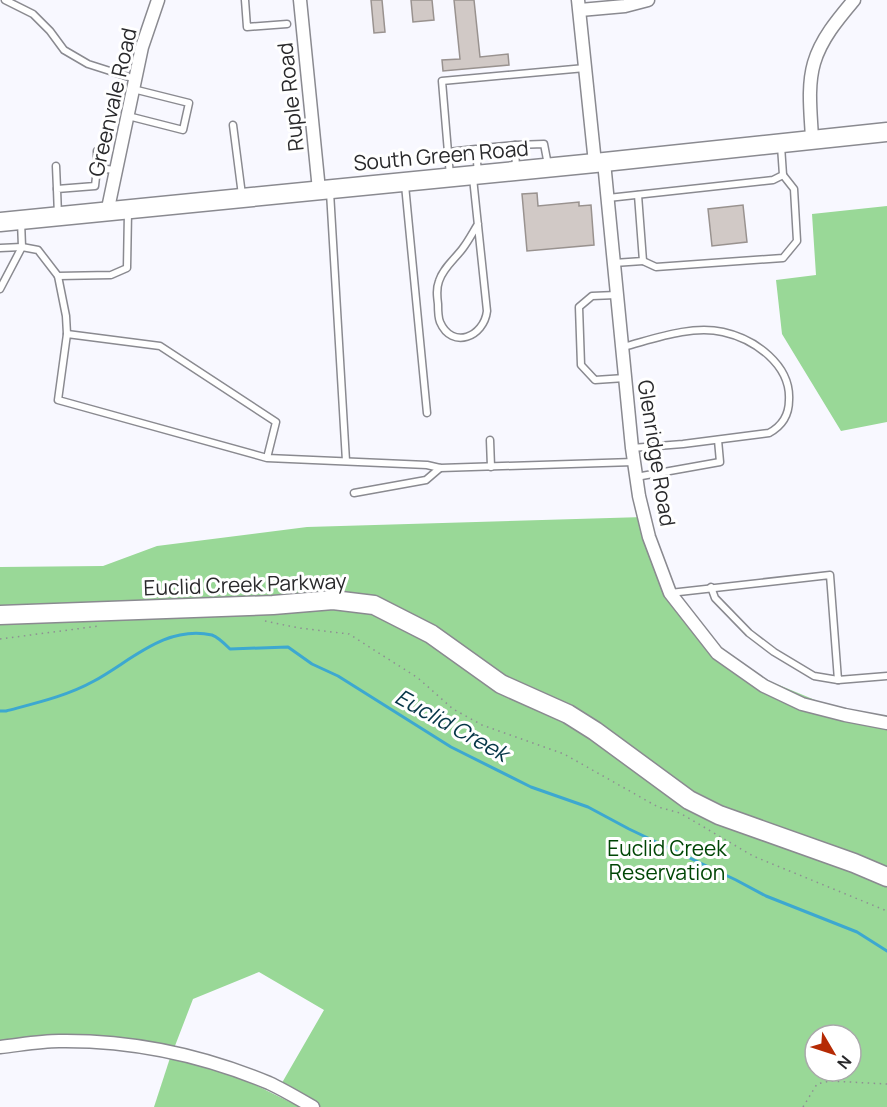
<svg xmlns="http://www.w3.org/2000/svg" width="887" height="1107" font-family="Manrope,sans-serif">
<rect width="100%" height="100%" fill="#f8f8ff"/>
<g fill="#99d897" fill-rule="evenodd">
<path d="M887,206V422L841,431L782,334L776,280L816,275L812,214Z"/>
<path d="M644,517L670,593L738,668L856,717L887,723V1107H313L279,1088L324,1010L259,972L193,999L173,1051L121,1044L0,1047V567L103,566L157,546L307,527ZM815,1035H851V1071H815Z"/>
<path d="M170,1058L237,1076L300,1107H154Z"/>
</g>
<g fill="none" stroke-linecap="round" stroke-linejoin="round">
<path stroke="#3da8d0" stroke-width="3" d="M0,711H6C36,703 67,696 94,681C131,661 165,625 212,635C218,637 225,644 230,649L288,647L312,664L338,676L451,747L531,787L588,807L629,829L736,880L766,896L857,932L887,951"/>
</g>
<g fill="#d1c9c6" stroke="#99928f" stroke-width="1.5">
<path d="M371,0H382L385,32L374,33Z"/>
<path d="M411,0H432L434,20L413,22Z"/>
<path d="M454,0H474L480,57L508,54L509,65L443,71L442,60L460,59Z"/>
<path d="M537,193L538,206L579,202V206L591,205L594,245L527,251L522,194Z"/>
<path d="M743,205L747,242L712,246L708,209Z"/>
</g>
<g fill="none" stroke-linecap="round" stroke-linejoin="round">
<defs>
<g id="lane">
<path d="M5,0L33,14L50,31L64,50L88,64L135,79"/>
<path d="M245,0L247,27L287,24"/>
<path d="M128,116L183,130L189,103L133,89"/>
<path d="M233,125L242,195"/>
<path d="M515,145L544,144L548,165"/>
<path d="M483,148L515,145L516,170"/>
<path d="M448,152L476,149L478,174"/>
<path d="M56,166L57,189"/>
<path d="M97,168V151"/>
<path d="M450,176L442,81L585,68"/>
<path d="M473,178L487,311C484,337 452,350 440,322C438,317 438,310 438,304C437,296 436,289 439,281C443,268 455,259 463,248C469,240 473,232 478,224"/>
<path d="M405,185L427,413"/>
<path d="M330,192L346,461"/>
<path d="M608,198L773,180L783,175L781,146"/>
<path d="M58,216L57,189L95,186L97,168L115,170"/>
<path d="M0,248L22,247L38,250L58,276L111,275L127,268L128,212"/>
<path d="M643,261L656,267L783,258L797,241L794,189L783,175"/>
<path d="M614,263L643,261L638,195"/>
<path d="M58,276L66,316L67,334"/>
<path d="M0,289L22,247L21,221"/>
<path d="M616,295L592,296L579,307L581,365L595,380L625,378"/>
<path d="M623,347C654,339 690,325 723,332C755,339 791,365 789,400C789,415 782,426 769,433L683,444L632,448"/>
<path d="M490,440L491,467"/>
<path d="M267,458L276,422L160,346L67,334L58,400L267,458L427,465L440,468L634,462"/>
<path d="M636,477L720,462L718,440"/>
<path d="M354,493L426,480L440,468"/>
<path d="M711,587L715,598L749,633L774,652L814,676L838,680"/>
<path d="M670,593L830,575L838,680L887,676"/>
</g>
<g id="street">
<path d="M300,0L319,190"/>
<path d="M578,0L595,163"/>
<path d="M580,10L625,6L648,0"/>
<path d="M812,139C811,115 807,87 814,63C821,39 838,19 854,0"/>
<path d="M604,162L632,448L639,496L649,537L670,593L717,653L764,686L802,704L845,715L887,723"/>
<path d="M107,213L142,47L158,0"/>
<path d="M0,1047C19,1045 40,1041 59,1041C132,1040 202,1055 269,1083C284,1090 299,1099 313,1107"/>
</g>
<g id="secondary">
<path d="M0,222L595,163L887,132"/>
<path d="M0,615L273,605L333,600L374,605L431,634L501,684L568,714L595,731L689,800L719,815L854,863L887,877"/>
</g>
</defs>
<use href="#lane" stroke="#8a8a90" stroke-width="9"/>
<use href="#street" stroke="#8a8a90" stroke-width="15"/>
<use href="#secondary" stroke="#8a8a90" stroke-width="21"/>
<g stroke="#8e8e93" stroke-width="1.5" stroke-dasharray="1.5 4.5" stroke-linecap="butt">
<path d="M265,621L299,628L349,634L418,678L453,709L482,725L564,754L658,807L680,813L753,856L887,911"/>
<path d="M0,639L99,626"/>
<path d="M803,1107L817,1084L830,1081L887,1084"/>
</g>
<use href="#lane" stroke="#fff" stroke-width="6"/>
<use href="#street" stroke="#fff" stroke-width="12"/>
<use href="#secondary" stroke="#fff" stroke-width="18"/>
</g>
<g text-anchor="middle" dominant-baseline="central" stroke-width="6" stroke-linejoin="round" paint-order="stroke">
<g font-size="21" fill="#29292b" stroke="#fff">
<text transform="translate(290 97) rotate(-96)">Ruple Road</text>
<text transform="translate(112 102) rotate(-77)">Greenvale Road</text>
<text transform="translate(441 155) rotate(-5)">South Green Road</text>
<text transform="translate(657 453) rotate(81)">Glenridge Road</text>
<text transform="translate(245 584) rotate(-2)">Euclid Creek Parkway</text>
</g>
<g font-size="21" fill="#004605" stroke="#fff">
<text x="667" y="848">Euclid Creek<tspan x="667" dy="24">Reservation</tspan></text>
</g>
<g font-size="22" font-style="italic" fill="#053647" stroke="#fff">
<text transform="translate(452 725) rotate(29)">Euclid Creek</text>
</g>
</g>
<g transform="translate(833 1053) rotate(129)"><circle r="28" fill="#ffffff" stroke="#a9a9aa" stroke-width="1.5"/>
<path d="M0-4.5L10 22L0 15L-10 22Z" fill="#b52a04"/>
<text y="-9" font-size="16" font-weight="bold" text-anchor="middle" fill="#29292b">N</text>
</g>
</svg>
